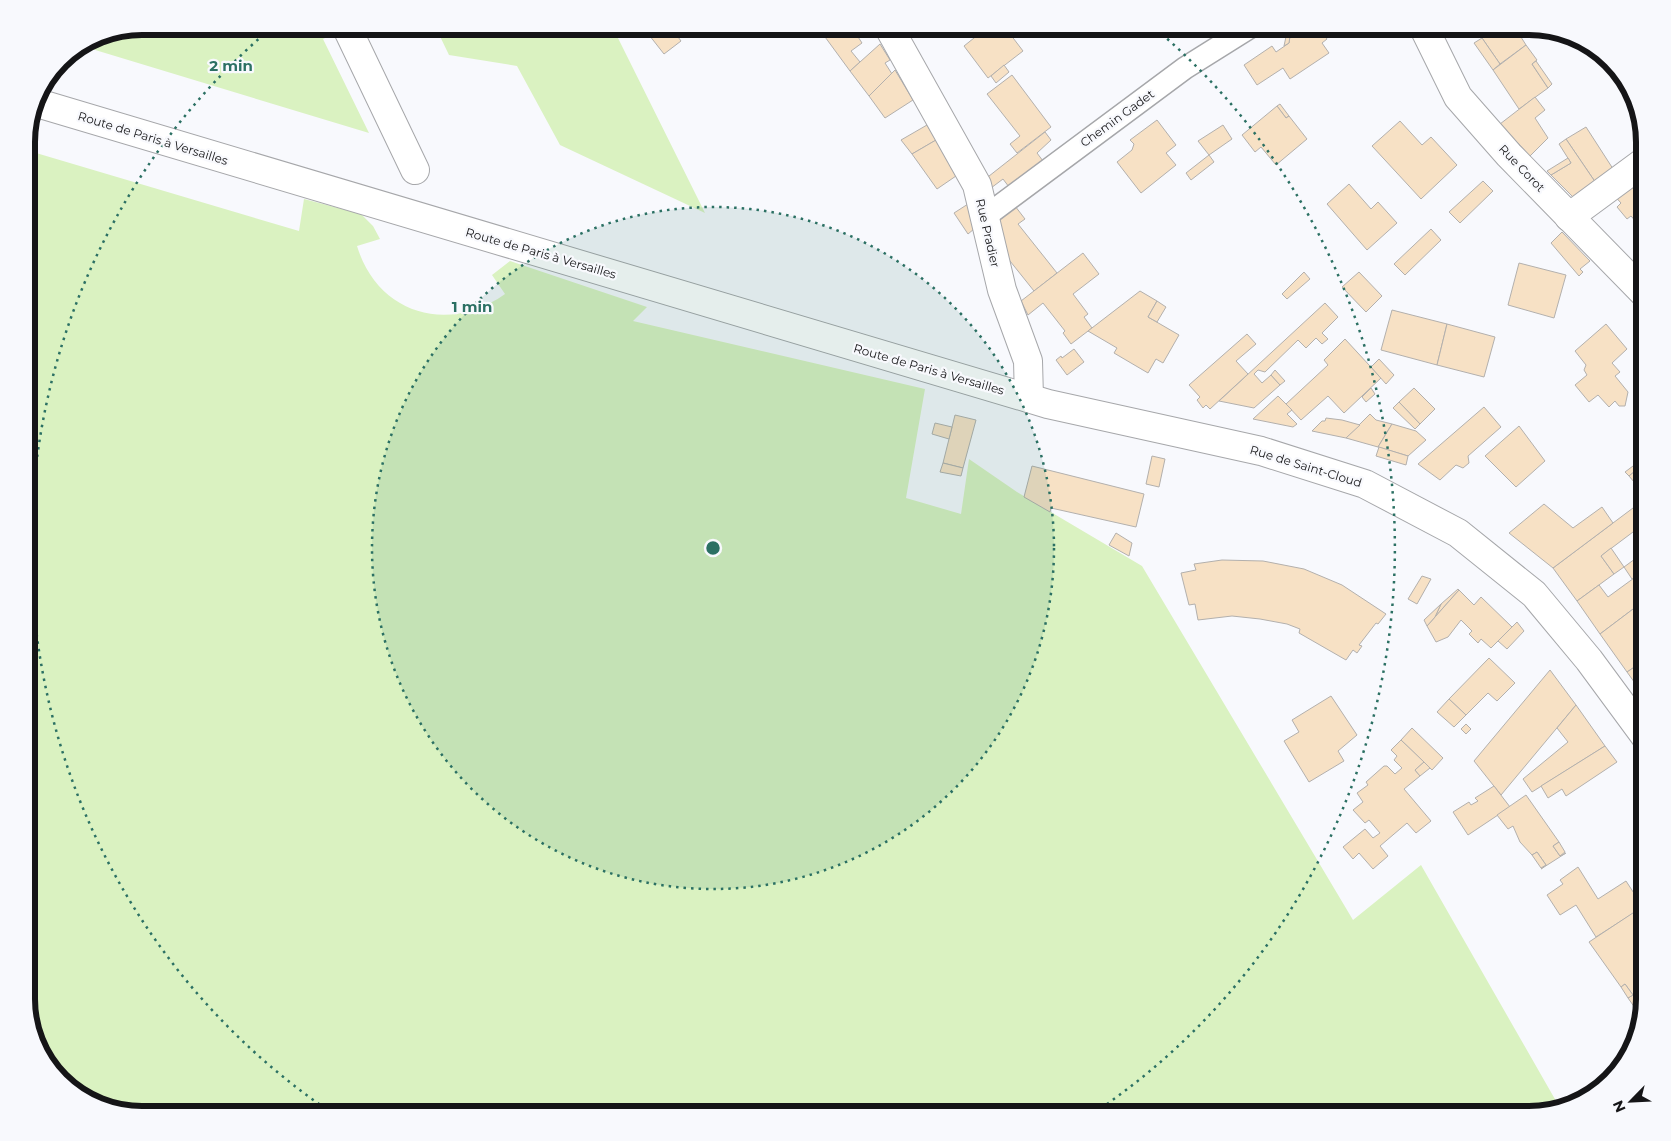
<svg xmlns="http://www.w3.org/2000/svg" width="1671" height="1141" font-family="Montserrat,sans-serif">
<rect width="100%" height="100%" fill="#f8f9fd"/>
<g fill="#daf2c1">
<path d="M142,26H351L323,39L369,133L82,46L98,35Z"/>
<path d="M435,26H612L705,213L560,145L517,66L449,55Z"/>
<path d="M26,150L299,231L304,199L361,214L373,226L380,239L357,246C378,315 449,334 505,294L492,275L510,261L647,307L633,321L925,389L906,498L961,514L969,459L1017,492L1142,566L1353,920L1421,865L1560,1108L1529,1115H142L78,1095L42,1057L26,1006Z"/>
</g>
<g fill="#f7e1c5" stroke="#b3b0ad">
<path d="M642,26H670L681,41L664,54Z"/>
<path d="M817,26H851L862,43L851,51L860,62L850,71Z"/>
<path d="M989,26H1004L1023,51L988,78L964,46Z"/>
<path d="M1144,26H1172L1173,27L1165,32L1160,29L1149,36Z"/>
<path d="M1197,26H1214L1203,34Z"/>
<path d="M1296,26H1318L1327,39L1322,43L1329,53L1290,79L1283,68L1257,85L1244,65L1272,46L1276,52L1289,43L1290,36L1287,32Z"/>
<path d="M1459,26H1471L1462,33Z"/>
<path d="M1474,26H1499L1482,38Z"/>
<path d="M1499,26H1514L1526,45L1500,64L1482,38Z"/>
<path d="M1287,32L1290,36L1289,43L1284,46Z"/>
<path d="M1482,38L1500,64L1493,70L1474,43Z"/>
<path d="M880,44L890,60L885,63L892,74L869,96L850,71Z"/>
<path d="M1526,45L1537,60L1532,64L1548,88L1519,109L1493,70Z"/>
<path d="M1536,61L1552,84L1548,88L1532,64Z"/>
<path d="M1004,65L1009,72L996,83L991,76Z"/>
<path d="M895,70L913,100L885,118L869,96Z"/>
<path d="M1012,75L1051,127L1017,153L1010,144L1020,136L987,94Z"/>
<path d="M1535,97L1545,110L1535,118L1548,138L1530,156L1500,124Z"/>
<path d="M1280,104L1289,116L1286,118L1277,106Z"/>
<path d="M1277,106L1286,118L1289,116L1307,139L1276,165L1261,147L1255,152L1242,135Z"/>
<path d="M1157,120L1176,145L1166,153L1176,165L1141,193L1117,162L1132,150L1134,144L1130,140Z"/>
<path d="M1400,121L1422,145L1431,137L1457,165L1421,199L1372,146Z"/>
<path d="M927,125L936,140L912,154L901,140Z"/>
<path d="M1223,125L1232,139L1209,155L1198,141Z"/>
<path d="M1586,127L1617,175L1600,189L1566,139Z"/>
<path d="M1045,132L1051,140L1037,153L1043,161L1009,187L1003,179L987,191L984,180Z"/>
<path d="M1566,139L1600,189L1576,200L1551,175L1571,163L1559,144Z"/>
<path d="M936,140L956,176L937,189L912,154Z"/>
<path d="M1209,155L1214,162L1191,180L1186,173Z"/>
<path d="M1568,158L1571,163L1551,175L1547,171Z"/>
<path d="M1630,178L1639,189L1645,184V232L1631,216L1627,219L1617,207L1621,203L1611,192Z"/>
<path d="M1483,181L1493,191L1460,223L1449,212Z"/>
<path d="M1349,184L1371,209L1378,202L1397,223L1367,250L1327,204Z"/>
<path d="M968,204L974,229L968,234L954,213Z"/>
<path d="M1015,206L1025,219L1018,224L1057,273L1034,291L1006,256L997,220Z"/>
<path d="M1431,229L1441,240L1405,275L1394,264Z"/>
<path d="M1562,232L1590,261L1580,269L1583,272L1579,276L1551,243Z"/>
<path d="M1083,253L1099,274L1073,294L1088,314L1084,317L1092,328L1071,344L1063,333L1065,331L1043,303L1028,315L1021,301Z"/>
<path d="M1519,263L1566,275L1554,318L1508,305Z"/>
<path d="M1304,272L1310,279L1287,299L1282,294Z"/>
<path d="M1359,272L1382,296L1366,312L1342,287Z"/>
<path d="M1140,291L1157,301L1148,317L1179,335L1163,363L1156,359L1148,373L1114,353L1117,348L1088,331Z"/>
<path d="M1157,301L1166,307L1157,322L1148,317Z"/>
<path d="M1325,303L1338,317L1322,333L1328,339L1322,344L1316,338L1306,348L1298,340L1265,372L1258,370L1254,374L1262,383L1271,375L1280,385L1254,408L1219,401Z"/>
<path d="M1392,310L1447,324L1437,365L1381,350Z"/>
<path d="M1447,324L1495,337L1484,377L1437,365Z"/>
<path d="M1606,324L1627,349L1612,363L1620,372L1615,376L1628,392L1625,406H1619L1615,401L1609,407L1598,395L1589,402L1575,385L1587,375L1584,370L1586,365L1575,351Z"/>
<path d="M1247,334L1256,344L1236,361L1248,374L1210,409L1206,405L1203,408L1197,400L1200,397L1189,385Z"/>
<path d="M1345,339L1381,378L1344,413L1328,396L1301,420L1286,404L1328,365L1324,360Z"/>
<path d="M1074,349L1084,362L1067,375L1056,360L1061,356L1062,358Z"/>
<path d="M1379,359L1394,375L1386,384L1371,367Z"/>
<path d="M1275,370L1285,381L1280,385L1271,375Z"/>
<path d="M1371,388L1375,394L1366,402L1362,397Z"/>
<path d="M1414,388L1435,409L1420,424L1399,402Z"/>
<path d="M1278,396L1292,410L1287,414L1297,424L1293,427L1253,419Z"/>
<path d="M1399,402L1420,424L1415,429L1393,408Z"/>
<path d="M1484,407L1501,427L1468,456L1469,463L1463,468L1456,465L1440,480L1418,464Z"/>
<path d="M1370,414L1376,420L1392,424L1378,447L1346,438Z"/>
<path d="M955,415L976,420L963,468L943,463Z"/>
<path d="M1326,418L1342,420L1360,425L1346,438L1312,431L1322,421H1325Z"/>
<path d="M935,423L952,427L949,439L932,434Z"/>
<path d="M1392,424L1416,431L1426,440L1408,456L1378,447Z"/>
<path d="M1519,426L1545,461L1516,487L1485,456Z"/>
<path d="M1379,447L1408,456L1406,465L1376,456Z"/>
<path d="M1152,456L1165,459L1159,487L1146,484Z"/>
<path d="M1645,457V463L1629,476L1625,472Z"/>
<path d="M943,463L963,468L961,476L940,472Z"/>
<path d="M1645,463V495L1629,476Z"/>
<path d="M1032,466L1144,494L1136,527L1051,508L1050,512L1024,497Z"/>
<path d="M1645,499V523L1601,556L1614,574L1577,601L1553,568Z"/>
<path d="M1544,504L1573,528L1602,507L1613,523L1553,568L1509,533Z"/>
<path d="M1116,533L1132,543L1129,556L1109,545Z"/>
<path d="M1611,548L1624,567L1614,574L1601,556Z"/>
<path d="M1639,556L1645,564V570L1632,579L1624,567Z"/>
<path d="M1222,560L1263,561L1304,569L1342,585L1386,614L1378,624L1376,623L1359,645L1362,646L1357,653L1353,650L1346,660L1299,633L1300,629L1287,624L1260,619L1232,616L1198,620L1195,604L1189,605L1181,573L1196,570L1194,564Z"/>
<path d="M1645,570V600L1600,634L1577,601L1599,585L1608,597Z"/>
<path d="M1422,576L1431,579L1417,604L1408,599Z"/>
<path d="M1458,589L1459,590L1435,617L1441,604Z"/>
<path d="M1459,590L1474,605L1481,597L1512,627L1491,648L1481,639L1478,643L1469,634L1472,631L1461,620L1448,637L1436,642L1427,626Z"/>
<path d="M1645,600V660L1627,672L1600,634Z"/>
<path d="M1441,604L1435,617L1427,626L1424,620Z"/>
<path d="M1517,622L1524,631L1507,649L1498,641Z"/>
<path d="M1489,658L1515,683L1497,701L1488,693L1466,715L1449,699Z"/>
<path d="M1645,660V697L1627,672Z"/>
<path d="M1550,670L1576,705L1501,795L1474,761Z"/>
<path d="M1331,696L1357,735L1338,751L1344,761L1309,782L1284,741L1299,732L1292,720Z"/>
<path d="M1449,699L1466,715L1454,727L1437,712Z"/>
<path d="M1576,705L1605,746L1532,792L1523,779L1568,742L1557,728Z"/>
<path d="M1466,724L1471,729L1466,734L1461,729Z"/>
<path d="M1412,728L1443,758L1432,770L1401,740Z"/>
<path d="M1401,740L1424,762L1415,770L1420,776L1404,789L1431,821L1416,833L1407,823L1380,846L1388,856L1373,869L1359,853L1353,859L1343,847L1365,829L1373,838L1380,833L1369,820L1365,823L1353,810L1363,802L1357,793L1368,785L1366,782L1384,766H1387L1395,774L1402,768L1394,760L1397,756L1391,750Z"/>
<path d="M1605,746L1617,762L1566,796L1562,789L1548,798L1541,786Z"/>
<path d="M1424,762L1430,768L1420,776L1415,770Z"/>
<path d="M1494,786L1510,807L1468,835L1453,812L1469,802L1471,805L1478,801L1475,798Z"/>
<path d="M1526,795L1559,842L1553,846L1560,856L1566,853L1541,869L1546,865L1537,852L1532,855L1520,842L1513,826L1508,829L1497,815Z"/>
<path d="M1645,819V835L1642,837L1636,828Z"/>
<path d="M1559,842L1565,852L1560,856L1553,846Z"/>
<path d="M1537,852L1546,865L1541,868L1532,855Z"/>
<path d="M1645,861V881L1637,870L1640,864Z"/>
<path d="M1578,867L1598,899L1626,881L1643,907L1596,937L1576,905L1560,915L1547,895L1563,884L1560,880Z"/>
<path d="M1645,888V905L1643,907L1635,894Z"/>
<path d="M1645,905V999L1640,1015L1628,998L1633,995L1625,984L1621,987L1589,942Z"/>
<path d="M1625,984L1633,995L1628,998L1621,987Z"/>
</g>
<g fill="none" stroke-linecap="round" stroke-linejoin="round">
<defs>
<path id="pedestrian" d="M986,216L1185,68L1252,26"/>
<g id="minor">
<path d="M346,26L415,170"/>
<path d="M888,26L977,185L1002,290L1028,361L1029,398"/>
<path d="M1423,26L1458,97L1509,155L1645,294"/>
<path d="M1569,217L1645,161"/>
</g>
<path id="secondary" d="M34,102L1048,404L1261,451L1365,484L1458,533L1534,594L1589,660L1645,736"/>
</defs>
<use href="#pedestrian" stroke="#a6a7aa" stroke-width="24"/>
<use href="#minor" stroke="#a6a7aa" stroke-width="30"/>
<use href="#secondary" stroke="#a6a7aa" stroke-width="30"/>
<use href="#pedestrian" stroke="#fff" stroke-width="21"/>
<use href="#minor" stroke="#fff" stroke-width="28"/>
<use href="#secondary" stroke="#fff" stroke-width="28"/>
</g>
<circle cx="713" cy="548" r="341" fill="#2b7063" fill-opacity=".12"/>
<g fill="none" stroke="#2b7063" stroke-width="2.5" stroke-dasharray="2.5 5">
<circle cx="713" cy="548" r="341"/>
<path d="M332 1113A682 682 0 0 1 270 29M1156 29A682 682 0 0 1 1094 1113"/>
</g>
<g text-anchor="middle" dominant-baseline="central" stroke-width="4.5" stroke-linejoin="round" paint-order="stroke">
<g font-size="12" fill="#151517" stroke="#f8f9fd">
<text transform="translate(1117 118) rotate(-36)">Chemin Gadet</text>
<text transform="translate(153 138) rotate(17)">Route de Paris à Versailles</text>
<text transform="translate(1522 168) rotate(46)">Rue Corot</text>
<text transform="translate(988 233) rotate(77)">Rue Pradier</text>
<text transform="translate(541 253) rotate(16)">Route de Paris à Versailles</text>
<text transform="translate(929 369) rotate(16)">Route de Paris à Versailles</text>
<text transform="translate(1306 466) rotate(17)">Rue de Saint-Cloud</text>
</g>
</g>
<path d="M0 0H1671V1141H0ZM142 35H1529A107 107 0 0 1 1636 142V999A107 107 0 0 1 1529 1106H142A107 107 0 0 1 35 999V142A107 107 0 0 1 142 35Z" fill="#f8f9fd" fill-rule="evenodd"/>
<path fill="none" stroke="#151517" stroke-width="6" d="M142 35H1529A107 107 0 0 1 1636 142V999A107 107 0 0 1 1529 1106H142A107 107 0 0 1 35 999V142A107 107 0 0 1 142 35Z"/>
<circle cx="713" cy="548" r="8" fill="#2b7063" stroke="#f8f9fd" stroke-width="2.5"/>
<g font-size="15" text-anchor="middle" font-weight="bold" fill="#2b7063" stroke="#f8f9fd" stroke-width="4.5" stroke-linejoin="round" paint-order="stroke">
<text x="231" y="71">2 min</text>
<text x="472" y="312">1 min</text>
</g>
<g transform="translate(1631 1101) rotate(246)" stroke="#f8f9fd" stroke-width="4" paint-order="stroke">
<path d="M0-4L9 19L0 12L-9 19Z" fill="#151517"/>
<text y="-8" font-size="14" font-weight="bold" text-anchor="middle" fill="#151517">N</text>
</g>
</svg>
